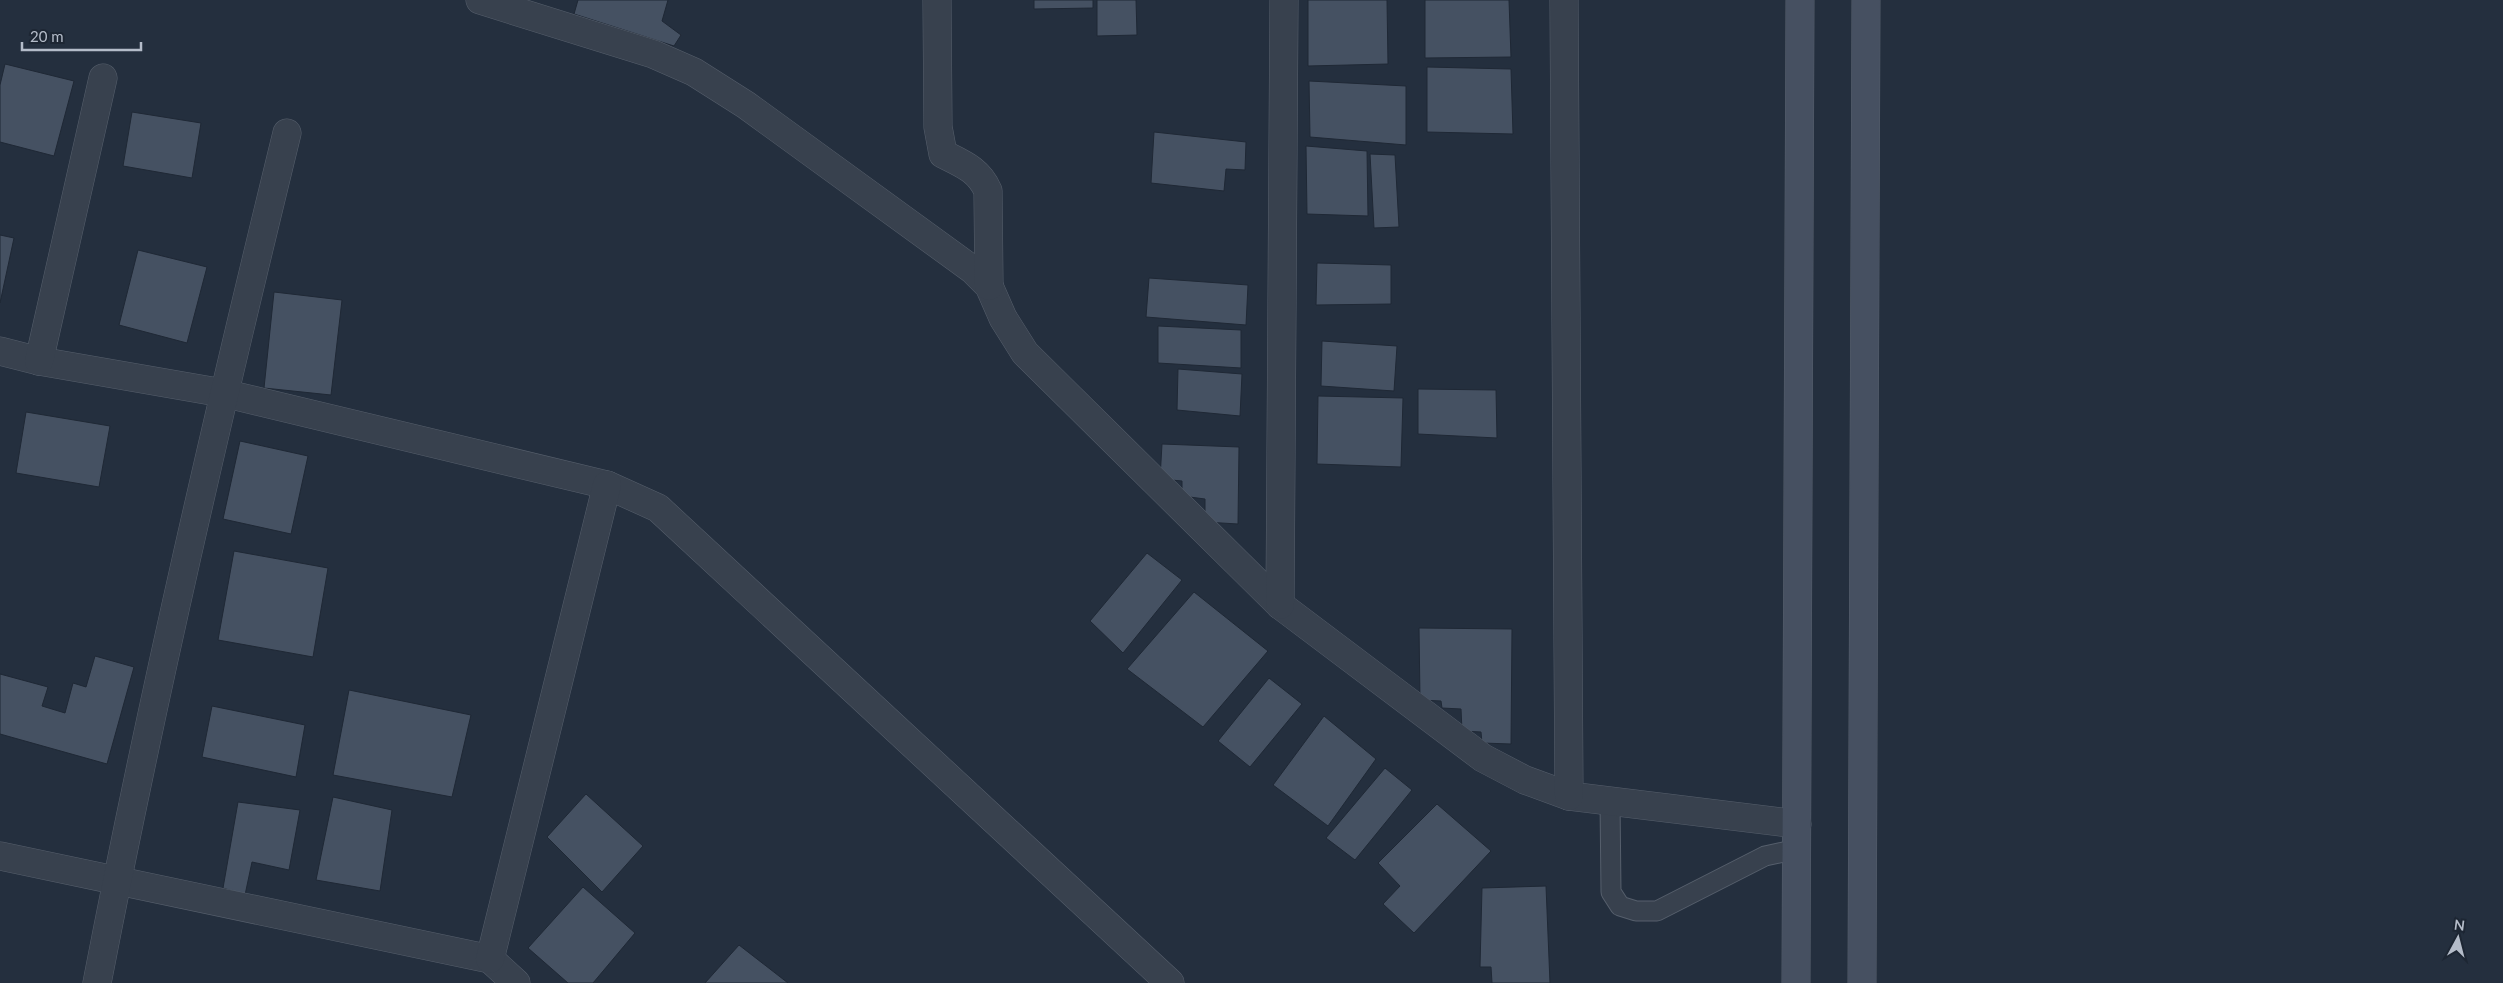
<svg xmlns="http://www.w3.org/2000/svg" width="2503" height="983" font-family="Lato,sans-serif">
<rect width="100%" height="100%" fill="#242f3e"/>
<g fill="#455162" stroke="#1f2835">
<path d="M578,0H668L662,21L681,35L674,46L574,14Z"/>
<path d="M1034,0H1093V8L1034,9Z"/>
<path d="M1097,0H1136L1137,35L1097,36Z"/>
<path d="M1308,0H1387L1388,64L1308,66Z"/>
<path d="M1425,0H1509L1511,57L1425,58Z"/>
<path d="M5,64L74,81L54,156L0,142V85Z"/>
<path d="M1427,67L1511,69L1513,134L1427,132Z"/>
<path d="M1309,81L1406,86V145L1310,137Z"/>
<path d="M132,112L201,123L192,178L123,166Z"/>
<path d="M1154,132L1246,142L1245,170L1226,169L1224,191L1151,183Z"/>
<path d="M1306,146L1367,151L1368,216L1307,214Z"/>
<path d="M1370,154L1395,155L1399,227L1374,228Z"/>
<path d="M0,235L14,238L0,303Z"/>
<path d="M138,250L207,267L187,343L119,325Z"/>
<path d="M1317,263L1391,265V304L1316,305Z"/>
<path d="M1149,278L1248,285L1246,325L1146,317Z"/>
<path d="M274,292L342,300L331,395L264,388Z"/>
<path d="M1158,326L1241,330V368L1158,363Z"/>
<path d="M1322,341L1397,346L1394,391L1321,386Z"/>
<path d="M1178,369L1242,374L1240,416L1177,410Z"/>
<path d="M1418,389L1496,390L1497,438L1418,434Z"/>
<path d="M1318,396L1403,398L1401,467L1317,464Z"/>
<path d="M26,412L110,426L99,487L16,473Z"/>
<path d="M240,441L308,456L291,534L223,519Z"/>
<path d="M1162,444L1239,447L1238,524L1205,522V499L1182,496V481L1160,479Z"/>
<path d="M234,551L328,568L313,657L218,640Z"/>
<path d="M1147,553L1182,580L1123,653L1090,621Z"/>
<path d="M1194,592L1268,651L1203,727L1127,669Z"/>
<path d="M1419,628L1512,629L1511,744L1482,743L1481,732L1462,731L1461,709L1442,708L1441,701L1420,700Z"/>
<path d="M95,656L134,667L107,764L0,734V674L48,687L42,706L65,713L73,683L86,687Z"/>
<path d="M1269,678L1302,704L1250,767L1218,741Z"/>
<path d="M349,690L471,715L452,797L333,775Z"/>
<path d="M212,706L305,725L296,777L202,757Z"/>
<path d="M1324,716L1376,759L1328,826L1273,785Z"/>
<path d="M1385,768L1412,790L1355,860L1326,838Z"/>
<path d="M586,794L643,846L602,892L547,837Z"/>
<path d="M333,797L392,810L380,891L316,880Z"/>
<path d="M238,802L300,810L289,870L252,862L245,895L223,888Z"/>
<path d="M1437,804L1491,851L1414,933L1383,904L1400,886L1378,863Z"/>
<path d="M1546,886L1550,983H1492L1491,967H1480L1482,888Z"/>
<path d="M583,887L635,933L593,983H568L528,948Z"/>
<path d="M739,945L788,983H705Z"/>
</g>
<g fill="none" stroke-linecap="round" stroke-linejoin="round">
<defs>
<path id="service" d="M1610,801L1611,892L1620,906L1636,911H1657L1765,856L1797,849"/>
<g id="minor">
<path d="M480,0L653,54L694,72L746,105L973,270L989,286L1003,318L1025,353L1280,605L1483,758L1525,780L1569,796L1797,824"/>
<path d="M937,0L938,127L943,154C963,164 979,170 988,191L989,286"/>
<path d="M1564,0L1569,796"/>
<path d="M0,351L39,361L223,393L607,485L658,508L1170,983"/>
<path d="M39,361L103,78"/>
<path d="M1280,605L1284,0"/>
<path d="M0,856L490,959L516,983"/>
<path d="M490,959L607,485"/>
<path d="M97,983C152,698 218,415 287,133"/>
</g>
<g id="secondary">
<path d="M1796,983L1800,0"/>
<path d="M1862,983L1866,0"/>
</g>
</defs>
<use href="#service" stroke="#565f6c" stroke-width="21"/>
<use href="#minor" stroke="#565f6c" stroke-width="29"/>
<use href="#secondary" stroke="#565f6c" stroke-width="29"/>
<use href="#service" stroke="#38414e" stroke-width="19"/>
<use href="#minor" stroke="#38414e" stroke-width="28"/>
<use href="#secondary" stroke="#465061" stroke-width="28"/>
</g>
<g transform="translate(2458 938) rotate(7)" stroke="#1d2633" stroke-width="4" paint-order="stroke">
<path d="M0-4L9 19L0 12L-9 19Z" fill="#b4bcc9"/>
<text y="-8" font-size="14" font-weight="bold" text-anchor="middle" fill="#b4bcc9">N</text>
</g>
<path d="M22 42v8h119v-8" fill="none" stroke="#b4bcc9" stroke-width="2.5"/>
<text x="30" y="42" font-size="15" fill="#b4bcc9" stroke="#1d2633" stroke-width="4" paint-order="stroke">20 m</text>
</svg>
